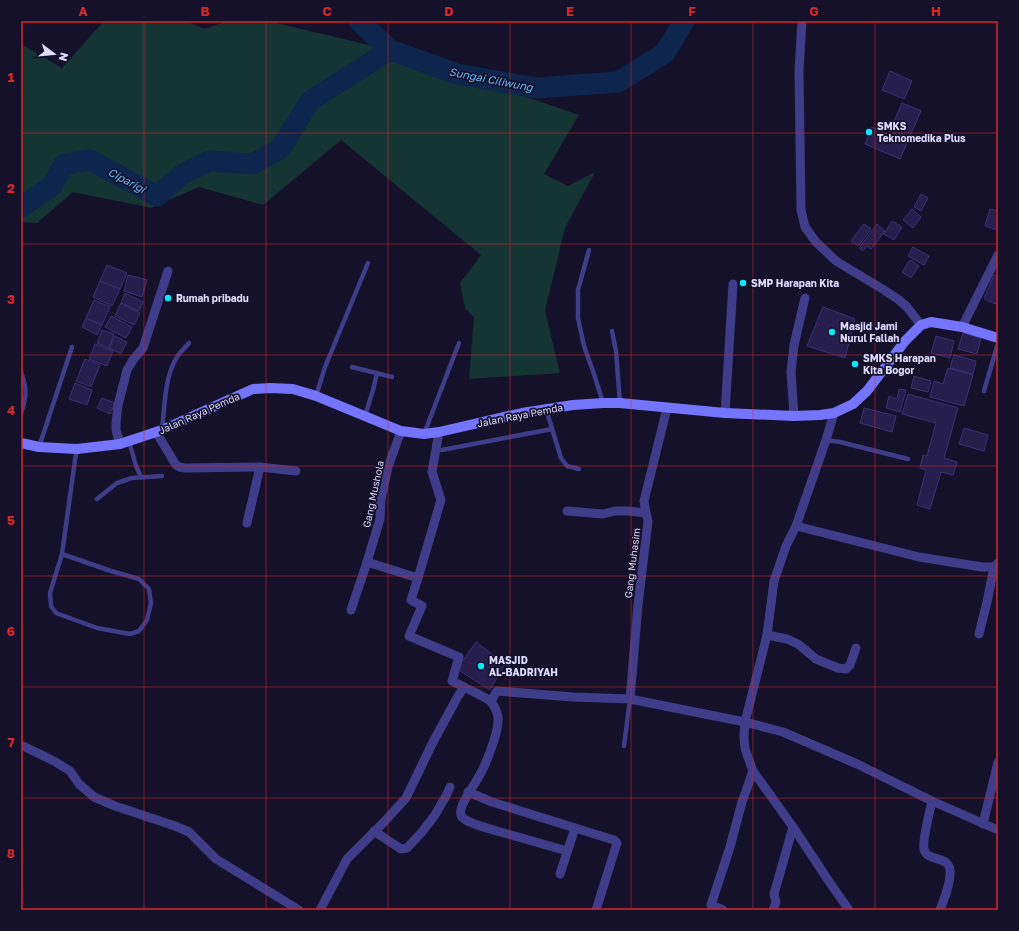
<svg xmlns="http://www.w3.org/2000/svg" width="1019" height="931" font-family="'Golos Text',sans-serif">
<rect width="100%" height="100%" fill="#15112b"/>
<path fill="#143533" d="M104,21H187L204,29L228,21H268L390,50L579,115L544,174L568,186L595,172L565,228L545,311L560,373L469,379L474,317L465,308L460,283L481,255L341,140L263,205L199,187L151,208L73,192L37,223L21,222V44L62,68Z"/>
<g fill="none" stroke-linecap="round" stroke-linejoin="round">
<g stroke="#0e264e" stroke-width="21">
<path d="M359,21L390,50L457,74L536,88L618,82L665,53L684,21"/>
<path d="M21,207L52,186L64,164L90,160L157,196L183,174L209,161L252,164L280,149L310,101L390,50"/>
</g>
</g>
<g fill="#261e4c" stroke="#3d3077">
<path d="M890,71L912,81L904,99L882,90Z"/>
<path d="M902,103L921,111L900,159L865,144L872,127L888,135Z"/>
<path d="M921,194L928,198L921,211L914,207Z"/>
<path d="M912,209L921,217L913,228L903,220Z"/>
<path d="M990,209L998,211V230L985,226Z"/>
<path d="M892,221L902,227L894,240L884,234Z"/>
<path d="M864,224L871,229L858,246L851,241Z"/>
<path d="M877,224L885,231L871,249L867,246L863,251L859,248Z"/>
<path d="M913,247L929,256L924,265L908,256Z"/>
<path d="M910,260L919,266L911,278L902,272Z"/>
<path d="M107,265L127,273L120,289L100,281Z"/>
<path d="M128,275L147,280L142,297L124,291Z"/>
<path d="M994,275L998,276V305L984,299Z"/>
<path d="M100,281L120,289L112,306L93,297Z"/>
<path d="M125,293L143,302L139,311L121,303Z"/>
<path d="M94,300L110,307L102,325L86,318Z"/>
<path d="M121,303L140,313L134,325L115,316Z"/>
<path d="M823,307L855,319L845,358L807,346Z"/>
<path d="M111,316L132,327L126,338L105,327Z"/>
<path d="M86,318L102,325L97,335L82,327Z"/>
<path d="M102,330L114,334L109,348L97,343Z"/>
<path d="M963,333L981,338L977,354L958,349Z"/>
<path d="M115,336L127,342L121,354L109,348Z"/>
<path d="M936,336L954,341L950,358L931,353Z"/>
<path d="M95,344L113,351L107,366L89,359Z"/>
<path d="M954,355L976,361L973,374L950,368Z"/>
<path d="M85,359L100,365L91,387L76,381Z"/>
<path d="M948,368L973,375L964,406L930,397L934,381L943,384Z"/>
<path d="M914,376L931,381L928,392L911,388Z"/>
<path d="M75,383L92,390L87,405L69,399Z"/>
<path d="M899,389L906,390L900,412L886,408L889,396L897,399Z"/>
<path d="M908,394L958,408L944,458L957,462L953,475L941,472L930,509L917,505L926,470L920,468L923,455L927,456L936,423L902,414Z"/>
<path d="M102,398L115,403L110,414L97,408Z"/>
<path d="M864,408L896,416L892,432L860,423Z"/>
<path d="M964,428L988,435L984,451L959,444Z"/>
<path d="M476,642L505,664L490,690L457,669Z"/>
</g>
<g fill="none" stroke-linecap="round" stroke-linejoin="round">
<g stroke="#3f3d89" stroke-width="4.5">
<path d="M589,250L578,290V318L584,346L594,374L603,403"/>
<path d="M612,331L616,351L620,403"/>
<path d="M352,367L392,377"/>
<path d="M21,372C27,388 27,396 21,413"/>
<path d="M984,391L998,343"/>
<path d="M316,396L325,367L368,263"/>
<path d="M546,409L561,458L567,466L579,469"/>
<path d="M365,416L373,390L377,373"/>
<path d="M162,429C165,406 164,378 177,357C180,352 185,348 189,343"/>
<path d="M424,434L459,343"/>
<path d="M826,440L840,442L908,459"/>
<path d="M129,441L136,466L141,477"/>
<path d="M39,447L72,347"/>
<path d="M442,450L552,429"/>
<path d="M97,499L117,483L132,478L162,476"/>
<path d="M62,554L111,571L139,579L149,589L151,603L147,620L139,631L130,634L97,628L56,613L51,606L50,593L62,554L75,460L77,449"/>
<path d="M624,746L630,699"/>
</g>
<g stroke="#3f3d89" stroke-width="9">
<path d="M802,21L799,70L801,210L805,227L816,242L836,261L884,290L899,300L907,307L921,325"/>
<path d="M962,327L998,255"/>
<path d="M725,413L733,284"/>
<path d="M834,413L826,440L796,526L786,546L774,581L767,635L745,722L744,737L745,749L753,771L793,827L830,883L849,910"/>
<path d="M794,416L791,372L794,345L805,298"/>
<path d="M156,432L176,465L180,467L185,468L260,467L296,471"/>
<path d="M120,444L116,430V424L118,405L124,382L127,370L133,360L143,348L168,271"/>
<path d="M567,511L603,514L615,511H629L646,513"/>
<path d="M247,523L260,467"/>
<path d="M796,526L919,557L982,567H994L998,563"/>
<path d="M367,562L418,578L411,600L422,606L409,636L459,657L452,681L464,687"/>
<path d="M418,578L441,500L432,472L439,432"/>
<path d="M351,610L367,562L380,519L381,499L388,467L401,431"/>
<path d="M979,634L987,602L994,567"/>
<path d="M767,635L787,639L798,644L816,659L838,668L846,669L850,665L856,648"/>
<path d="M630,699L638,605L648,521L646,513L644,501L667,408"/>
<path d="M491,701L497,691L573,697L630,699L745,722L783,732L857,764L932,801L998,830"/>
<path d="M21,745L54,761L70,771L79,784L94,797L115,806L175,826L189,832L216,859L299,910"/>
<path d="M468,792L492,802L575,828L614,840L617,843L596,910"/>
<path d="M932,801C930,810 922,841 924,849C927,863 952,854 950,874C950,886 944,899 940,910"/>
<path d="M983,824L998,762"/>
<path d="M374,831L401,849L407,848L422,832L435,815L446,796L450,787"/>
<path d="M560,874L575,828"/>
<path d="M320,910L347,859L385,821L406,798L433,742L457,698L464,687C469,690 488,698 491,702C495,706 499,715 498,721C498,734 485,767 478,778C474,786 454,811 463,818C469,824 488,828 497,831C519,837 542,844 564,850"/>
<path d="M723,910L711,905L730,847L742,802L753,771"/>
<path d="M773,910L776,902L774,894L793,827"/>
</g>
<path stroke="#7574fd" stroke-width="10" d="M21,443L39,447L77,449L120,444L162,430L253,389L270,388L293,389L316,396L401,431L424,434L439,432L522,413L573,405L603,403H620L725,413L794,416L820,415L834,413L853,404L867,391L905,341L921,325L931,322L962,327L998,338"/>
</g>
<path fill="none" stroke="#d62828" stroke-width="1" stroke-opacity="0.55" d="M144,21V910M266,21V910M388,21V910M510,21V910M631,21V910M753,21V910M875,21V910M21,133H998M21,244H998M21,355H998M21,466H998M21,576H998M21,687H998M21,798H998"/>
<g fill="#0ae8fc" stroke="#15112b" stroke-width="1.5">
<circle cx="869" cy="132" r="4"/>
<circle cx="743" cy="283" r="4"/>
<circle cx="168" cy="298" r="4"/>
<circle cx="832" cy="332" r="4"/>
<circle cx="855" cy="364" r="4"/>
<circle cx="481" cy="666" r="4"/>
</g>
<g text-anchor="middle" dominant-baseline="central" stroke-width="3.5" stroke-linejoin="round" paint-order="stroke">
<g font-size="10" font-weight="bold" fill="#dfdcff" stroke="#15112b" text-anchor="start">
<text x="877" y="126">SMKS<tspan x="877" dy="12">Teknomedika Plus</tspan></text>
<text x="751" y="283">SMP Harapan Kita</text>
<text x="176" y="298">Rumah pribadu</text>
<text x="840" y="326">Masjid Jami<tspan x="840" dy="12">Nurul Fallah</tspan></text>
<text x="863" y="358">SMKS Harapan<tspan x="863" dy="12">Kita Bogor</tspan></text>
<text x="489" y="660">MASJID<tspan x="489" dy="12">AL-BADRIYAH</tspan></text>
</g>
<g font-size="10" fill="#dfdcff" stroke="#15112b">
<text transform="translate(199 413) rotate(-24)">Jalan Raya Pemda</text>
<text transform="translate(520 415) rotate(-11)">Jalan Raya Pemda</text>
<text transform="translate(373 494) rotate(-78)">Gang Mushola</text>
<text transform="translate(632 563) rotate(-83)">Gang Muhasim</text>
</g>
<g font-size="11" font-style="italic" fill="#6bbcfd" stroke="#15112b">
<text transform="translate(491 79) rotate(11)">Sungai Ciliwung</text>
<text transform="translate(127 180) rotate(28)">Ciparigi</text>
</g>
</g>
<rect width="1019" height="931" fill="none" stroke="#15112b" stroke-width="44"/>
<g transform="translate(54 54) rotate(106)" stroke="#15112b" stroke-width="3" paint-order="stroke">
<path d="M0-3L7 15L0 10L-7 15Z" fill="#dfdcff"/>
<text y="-6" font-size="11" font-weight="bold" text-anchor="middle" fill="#dfdcff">N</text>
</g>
<rect x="22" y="22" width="975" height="887" fill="none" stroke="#d62828" stroke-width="1.5"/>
<g font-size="13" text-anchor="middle" font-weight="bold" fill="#d62828">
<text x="83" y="16">A</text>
<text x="205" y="16">B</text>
<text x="327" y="16">C</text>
<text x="449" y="16">D</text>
<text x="570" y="16">E</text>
<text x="692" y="16">F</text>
<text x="814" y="16">G</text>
<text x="936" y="16">H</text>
<text x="11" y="82">1</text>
<text x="11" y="193">2</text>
<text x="11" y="304">3</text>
<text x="11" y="415">4</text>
<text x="11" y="525">5</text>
<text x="11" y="636">6</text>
<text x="11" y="747">7</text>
<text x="11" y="858">8</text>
</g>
</svg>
